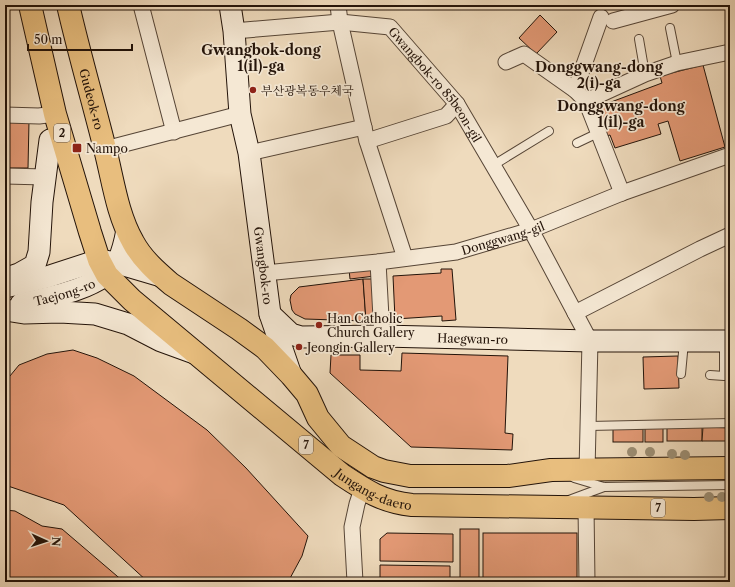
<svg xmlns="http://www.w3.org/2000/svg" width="735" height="587" font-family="'Libre Caslon Text','Noto Serif KR',serif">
<rect width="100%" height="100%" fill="#efdbbd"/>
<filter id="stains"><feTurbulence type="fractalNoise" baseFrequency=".005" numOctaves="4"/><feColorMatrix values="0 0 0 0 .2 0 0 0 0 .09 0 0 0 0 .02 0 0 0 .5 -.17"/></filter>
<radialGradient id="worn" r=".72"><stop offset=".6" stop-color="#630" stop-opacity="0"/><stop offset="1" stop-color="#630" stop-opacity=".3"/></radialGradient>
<g fill="#e39975" stroke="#231309">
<path d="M540,15L557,32L536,54L519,38Z"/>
<path d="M703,65L725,147L680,161L668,121L658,124L661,134L615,148L610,135L603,137L595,108L662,83L660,76Z"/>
<path d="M5,121H29L28,168H5Z"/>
<path d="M374,267L375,276L350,279L349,269Z"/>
<path d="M441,269H452L456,320L442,321V316L395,319L393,276L441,273Z"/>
<path d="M363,279L366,321L305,319L295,314L292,310L290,300L291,295L299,287Z"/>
<path d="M363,279H376L378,320L366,321Z"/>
<path d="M73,350L97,358L134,376L207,430L246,468L308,536L302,556L288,582H148L64,505L5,485V382L19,365L47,354Z"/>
<path d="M402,353L508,356L505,433L513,434L512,450L411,447L330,373L331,355H360V370L401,371Z"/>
<path d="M678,356L679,388L644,389L643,357Z"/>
<rect x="667" y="427" width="35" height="14"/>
<path d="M703,427L730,428V441H702Z"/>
<rect x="645" y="428" width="18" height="14"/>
<rect x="613" y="429" width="30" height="13"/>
<path d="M5,510L15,511L42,526L62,529L124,582H5Z"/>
<rect x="460" y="529" width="19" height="53"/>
<path d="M387,533L453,534V562L380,561V539Z"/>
<rect x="483" y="533" width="94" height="49"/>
<path d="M380,565L450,566V582H380Z"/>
</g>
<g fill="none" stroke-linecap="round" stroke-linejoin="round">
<defs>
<g id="lane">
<path d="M670,28L677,63"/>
<path d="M639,39L645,74"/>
<path d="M577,143L598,133"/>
<path d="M492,166L549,131"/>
<path d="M681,374L684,342"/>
<path d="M710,375L724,376V342"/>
<path d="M589,426L730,423"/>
<path d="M574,478L604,487L730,485"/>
<path d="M569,500L604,487"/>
</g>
<g id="street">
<path d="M141,5L174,132"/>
<path d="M338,5L340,22L367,141L405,258"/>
<path d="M613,21L672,5"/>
<path id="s1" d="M234,31L340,22L390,27L457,104L531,230L590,341L587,471"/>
<path d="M506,62L524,54L575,90L586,101L645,74L677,63L730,52"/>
<path d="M575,90L601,17"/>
<path d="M586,101L622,193"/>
<path d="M5,115L39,116L55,114"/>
<path d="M367,141L446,116L457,104"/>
<path d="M105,149L240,114"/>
<path d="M249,153L364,127"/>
<path d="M5,176L45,177"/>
<path d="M378,262L382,336"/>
<path id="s2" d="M265,273L378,262L456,252L531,230L622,193L730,155"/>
<path d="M575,313L700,249L730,235"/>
<path d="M586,507L587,582"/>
<path d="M355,582L352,527L357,504L362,489"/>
</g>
<g id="secondary">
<path id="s3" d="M230,5L234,31L240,114L249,153L270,314L291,375"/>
<path d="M7,278L19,274L35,265L39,252L42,202L50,140"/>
<path d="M5,287L47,277L99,260L117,263L161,276"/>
<path id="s4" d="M21,304C48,298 102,288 117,263C122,254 125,241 127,230"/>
<path d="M5,310L24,313L60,312L95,314L128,324L161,341L194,353"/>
<path id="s5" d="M270,314L291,334L301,337L382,336L590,341H730"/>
</g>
<g id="primary">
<path id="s6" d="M30,5L55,114L90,232L99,260L107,275L132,300L342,475C366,491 383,502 412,505L694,509L730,508"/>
<path id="s7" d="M68,5C79,53 93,101 105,149C113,180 117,214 133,242C142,259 157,272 171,284L239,329L265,348L291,375L307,394L318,418L341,446L373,467L384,471L410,476H508L551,470L730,468"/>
</g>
</defs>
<use href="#lane" stroke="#564536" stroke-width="10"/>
<use href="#street" stroke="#564536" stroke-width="17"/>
<use href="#secondary" stroke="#231309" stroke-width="23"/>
<use href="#primary" stroke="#231309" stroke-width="24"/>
<use href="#lane" stroke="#f5e8d4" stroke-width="8"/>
<use href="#street" stroke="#f5e8d4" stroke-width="15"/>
<use href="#secondary" stroke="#f5e8d4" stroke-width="21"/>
<use href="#primary" stroke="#e8be7e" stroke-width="22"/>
</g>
<g fill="#9c8e74">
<circle cx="632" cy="452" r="5"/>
<circle cx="650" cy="452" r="5"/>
<circle cx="672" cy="454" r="5"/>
<circle cx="685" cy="455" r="5"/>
<circle cx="709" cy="497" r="5"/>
<circle cx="722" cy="497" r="5"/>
</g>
<g fill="#8f2418" stroke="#f5e8d4" stroke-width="1.5">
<circle cx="253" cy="90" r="4"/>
<rect x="72" y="143" width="10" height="10" rx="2"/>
<circle cx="319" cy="325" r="4"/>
<circle cx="299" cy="347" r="4"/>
</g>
<g text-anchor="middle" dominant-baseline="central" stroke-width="3.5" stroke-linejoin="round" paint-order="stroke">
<g fill="#f5e8d4" stroke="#625346" stroke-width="1">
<rect x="54" y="124" width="16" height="18" rx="3"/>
<rect x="299" y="436" width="14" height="18" rx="3"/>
<rect x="651" y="499" width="14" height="18" rx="3"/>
</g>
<g font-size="11" font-weight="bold" fill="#231309">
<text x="62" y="133">2</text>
<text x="306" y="445">7</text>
<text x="658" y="508">7</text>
</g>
<g font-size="12" fill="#231309" stroke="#f5e8d4">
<text stroke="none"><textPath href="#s1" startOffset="230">Gwangbok-ro 85beon-gil</textPath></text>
<text stroke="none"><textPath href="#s7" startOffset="97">Gudeok-ro</textPath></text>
<text stroke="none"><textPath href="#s2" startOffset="241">Donggwang-gil</textPath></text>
<text stroke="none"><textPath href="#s3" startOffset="263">Gwangbok-ro</textPath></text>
<text stroke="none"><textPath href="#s4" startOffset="45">Taejong-ro</textPath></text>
<text stroke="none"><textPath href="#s5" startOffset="211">Haegwan-ro</textPath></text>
<text stroke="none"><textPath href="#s6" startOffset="625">Jungang-daero</textPath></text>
</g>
<g font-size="12" fill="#231309" stroke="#f5e8d4" text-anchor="start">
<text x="261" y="90">부산광복동우체국</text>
<text x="86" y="148">Nampo</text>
<text x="327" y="318">Han Catholic<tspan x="327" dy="14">Church Gallery</tspan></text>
<text x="307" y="347">Jeongin Gallery</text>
</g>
<g font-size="14" font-weight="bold" fill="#231309" stroke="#f5e8d4">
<text x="261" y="50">Gwangbok-dong<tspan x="261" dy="16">1(il)-ga</tspan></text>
<text x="599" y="67">Donggwang-dong<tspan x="599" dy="16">2(i)-ga</tspan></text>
<text x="621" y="106">Donggwang-dong<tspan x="621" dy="16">1(il)-ga</tspan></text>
</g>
</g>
<rect width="735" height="587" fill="none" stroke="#efdbbd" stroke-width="20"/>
<rect x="6" y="6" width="723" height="575" fill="none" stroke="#231309" stroke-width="2"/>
<rect x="10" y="10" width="715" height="567" fill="none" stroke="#231309"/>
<g transform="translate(46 541) rotate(93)" stroke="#f5e8d4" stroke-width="3" paint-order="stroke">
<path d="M0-3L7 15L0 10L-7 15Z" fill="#231309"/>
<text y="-6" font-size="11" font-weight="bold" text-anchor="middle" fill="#231309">N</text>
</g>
<path d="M28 44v6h104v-6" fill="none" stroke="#231309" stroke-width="2"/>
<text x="34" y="44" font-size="12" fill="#231309" stroke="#f5e8d4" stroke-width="3" paint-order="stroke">50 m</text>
<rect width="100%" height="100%" filter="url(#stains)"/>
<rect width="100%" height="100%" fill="url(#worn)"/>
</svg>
